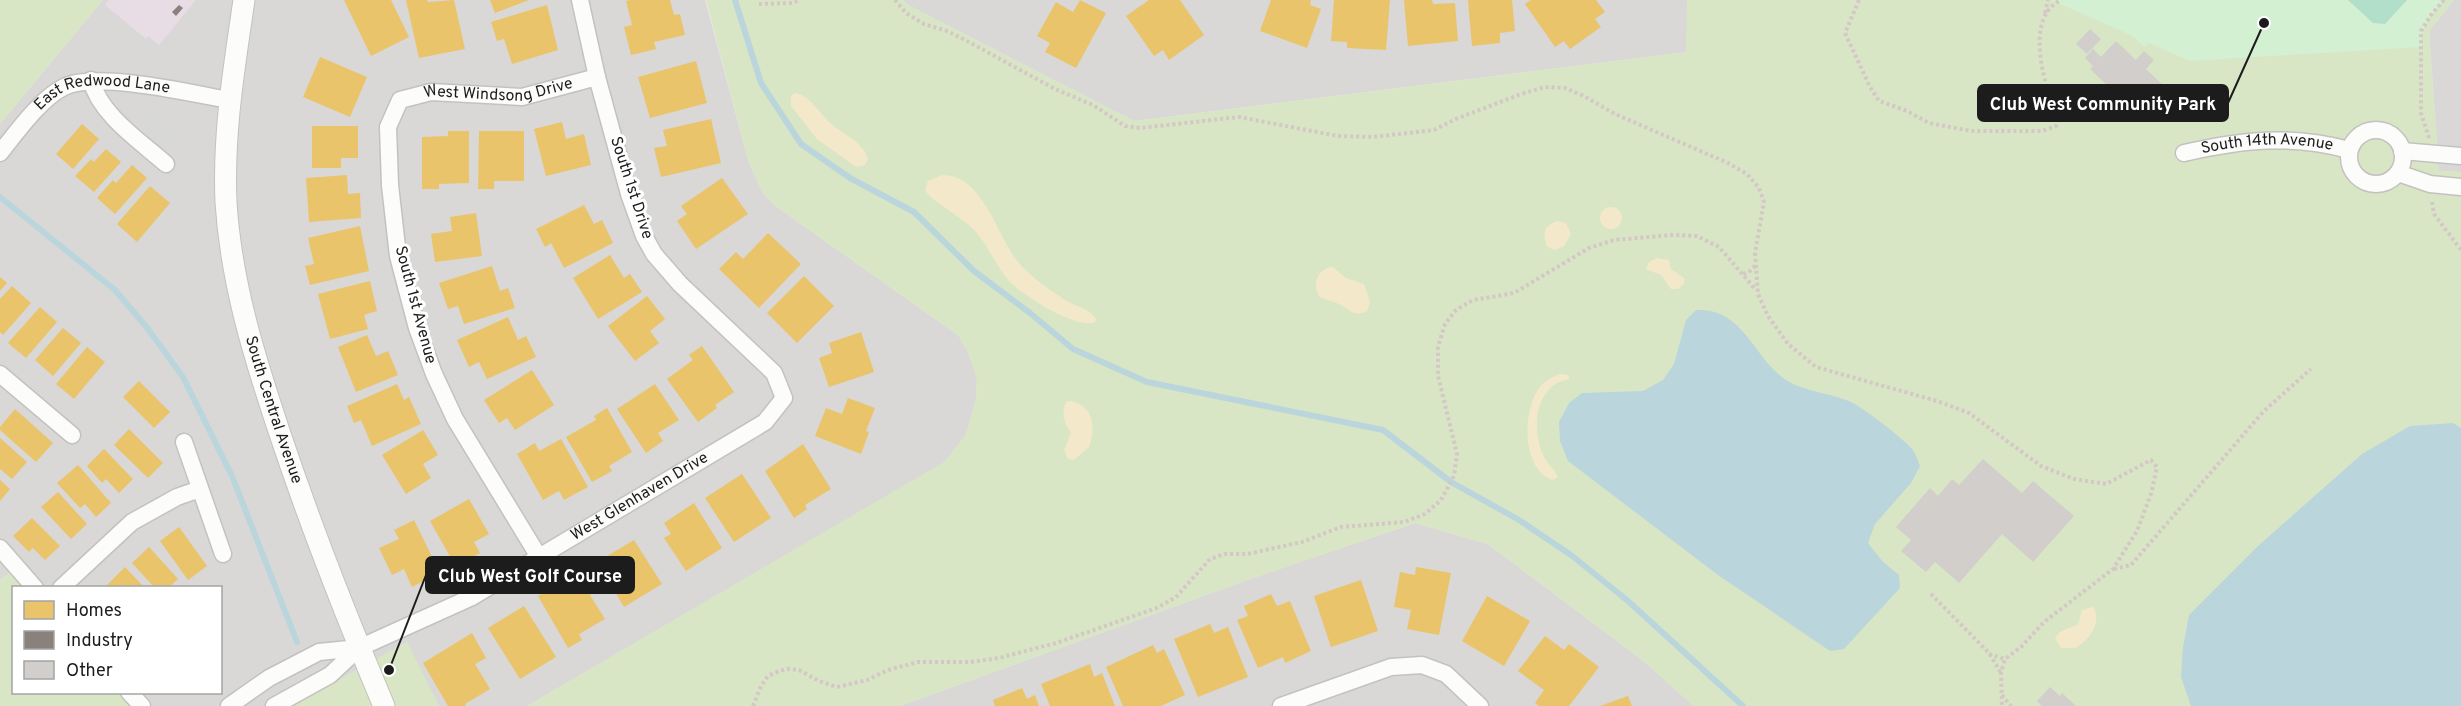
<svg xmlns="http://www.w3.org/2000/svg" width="2461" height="706" font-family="Overpass,sans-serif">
<rect width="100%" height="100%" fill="#eae8e5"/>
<g fill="#d9d8d6">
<path d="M103,0H705L749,163L763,193L773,204L959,336L968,352L977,378L976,399L966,435L945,462L527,706H439L407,643L291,706H142L129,693L220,692V588L35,587L17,567L0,580V124Z"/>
<path d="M903,0H1687V52L1134,121L908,5Z"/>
<path d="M2454,0H2461V172L2439,171L2429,31Z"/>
<path d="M1415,523L1488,544L1641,659L1694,706H900L1253,578Z"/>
</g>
<path fill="#e8dde4" d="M109,0H196L159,45L148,36L146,39L105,5Z"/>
<path fill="#d8d8d6" d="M151,114L176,137L151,163L127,141Z"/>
<g fill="#d8e6c5">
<path d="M0,0H103L0,124Z"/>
<path d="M706,0H903L908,5L1134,121L1686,52L1687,0H2454L2429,31L2439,171L2461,172V706H1694L1641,659L1488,544L1415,523L1253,578L900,706H527L944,462L966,435L976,399L977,378L968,352L959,336L773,204L763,193L749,163Z"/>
<path d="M17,567L35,587L14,588V692L129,693L142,706H0V580Z"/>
<path d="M407,642L439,706H291Z"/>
</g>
<g fill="#f3e9ca">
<path d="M795,93C809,95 820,113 830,123C843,134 863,142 868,159L865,165L858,167L852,164L817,139L791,106V96Z"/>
<path d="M942,175C983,175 996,234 1018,262C1031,277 1048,289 1065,300C1077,307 1088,308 1096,319L1095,322C1076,330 1023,295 1009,281C995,265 987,242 972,228C960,216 931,201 925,190L928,181Z"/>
<circle cx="1611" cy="218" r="11"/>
<path d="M1557,221L1566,223L1571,234L1564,246L1554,250L1547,246C1542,233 1544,226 1557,221Z"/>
<path d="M1657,258L1669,260L1671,269L1684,278V284L1678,289H1671L1661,275L1646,269L1649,262Z"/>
<path d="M1333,267L1346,278L1364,284L1370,302L1367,311C1355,317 1351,311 1341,305C1334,301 1326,301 1319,296C1312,283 1318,268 1333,267Z"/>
<path d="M1560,374L1568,375L1570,378C1566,381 1562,380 1557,383C1533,397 1533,435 1544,457C1548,464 1555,470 1558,477L1553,480C1521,470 1522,409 1540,387C1545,381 1552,377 1560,374Z"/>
<path d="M1071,401C1094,406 1096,428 1089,447L1074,460L1068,459L1064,450L1071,433C1064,423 1061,414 1066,402Z"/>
<path d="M2093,607C2103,623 2088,641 2075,648H2061L2055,638L2060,632L2078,624L2082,610Z"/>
</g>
<path fill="#d3f0d2" d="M2051,0H2444C2430,16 2421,25 2421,47L2190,61L2149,43L2145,47L2133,36Z"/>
<path fill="#b2dfca" d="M2348,0H2407L2385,24L2373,23Z"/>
<g fill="#bad6dc">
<path d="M1696,310C1742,308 1751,352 1782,377C1801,392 1829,392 1851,402C1862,407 1904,439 1912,449C1916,454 1918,461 1920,466L1911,483L1875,524L1868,543L1883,562L1899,575L1900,588L1844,649L1830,651L1718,575L1568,461L1560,441L1559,422L1569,403L1582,393L1643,391L1663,380L1674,364L1686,320Z"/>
<path d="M2453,423L2461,428V706H2191L2181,677L2183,647L2189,615L2258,546L2362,454L2410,426Z"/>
</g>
<g fill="#e9c46a">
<path d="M344,0H391L409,37L371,56Z"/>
<path d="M406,0H427L428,2L454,0L465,49L419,58Z"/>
<path d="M490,0H529L495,13Z"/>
<path d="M631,0H670L674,15L680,14L685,35L654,42L656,49L631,55L624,27L632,25L626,1Z"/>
<path d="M1080,0L1106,13L1076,68L1045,52L1050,43L1037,36L1056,2L1073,12Z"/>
<path d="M1149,0H1180L1204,35L1169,60L1163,50L1154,56L1126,16Z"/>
<path d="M1271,0H1311L1310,5L1321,9L1307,48L1260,31Z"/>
<path d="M1334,0H1390L1386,50L1347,48V42L1331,41Z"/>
<path d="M1404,0H1432L1433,4L1455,3L1458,41L1408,46Z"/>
<path d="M1468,0H1512L1515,31L1500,33V43L1472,46Z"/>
<path d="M1531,0H1596L1605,12L1595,19L1601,27L1570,49L1564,41L1555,47L1525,4Z"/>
<path d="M547,5L558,50L512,64L504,39L497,41L491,22Z"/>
<path d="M320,57L367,77L350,117L303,97Z"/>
<path d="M696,61L707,103L650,118L638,77Z"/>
<path d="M711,119L721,163L661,177L654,148L667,146L663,130Z"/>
<path d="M562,122L566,139L584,134L591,165L546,176L534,129Z"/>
<path d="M82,124L99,139L73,169L56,154Z"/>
<path d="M312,126H358V158H341V168H312Z"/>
<path d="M448,131H469V183L439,184V189H422V137L448,136Z"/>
<path d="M479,131H524V181H494V189H478Z"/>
<path d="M106,149L121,162L94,192L75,176L91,159L94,162Z"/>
<path d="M132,165L147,178L115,214L97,198L113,180L116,183Z"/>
<path d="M347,175L348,194L360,193L361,218L309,222L306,178Z"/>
<path d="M722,178L748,214L696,249L677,221L687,214L681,206Z"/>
<path d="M150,186L170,203L137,242L117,224Z"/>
<path d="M584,205L594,224L602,220L613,243L564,268L551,243L545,247L536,229Z"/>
<path d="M476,213L482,256L435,262L431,234L452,231L450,217Z"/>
<path d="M360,226L369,271L310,285L305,266L314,264L308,238Z"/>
<path d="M768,233L801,264L759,308L719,269L736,252L743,259Z"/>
<path d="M610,255L624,278L630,274L642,292L598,319L573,278Z"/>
<path d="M492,266L500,291L508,288L515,308L464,324L458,306L448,309L439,283Z"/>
<path d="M804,276L834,306L797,343L767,313Z"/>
<path d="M0,277L7,283L0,291Z"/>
<path d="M370,281L377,311L364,315L368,329L330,339L318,294Z"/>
<path d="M12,286L31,303L3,335L0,332V299Z"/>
<path d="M647,296L665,319L650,331L659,343L635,361L608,326Z"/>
<path d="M40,307L57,322L26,358L8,343Z"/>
<path d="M508,317L518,340L526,336L536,357L487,379L479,362L469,367L457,340Z"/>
<path d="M63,328L81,343L53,376L35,360Z"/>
<path d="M861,332L874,372L829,387L819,358L832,353L829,343Z"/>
<path d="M367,335L376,356L388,351L398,375L356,392L338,347Z"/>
<path d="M702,346L734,392L715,405L717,408L698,422L667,379L693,360L689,355Z"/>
<path d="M87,347L105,362L74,399L56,384Z"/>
<path d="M532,370L554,405L515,430L507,418L499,423L484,400Z"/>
<path d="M139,381L170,412L154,428L123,397Z"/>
<path d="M397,384L404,400L409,397L421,424L372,446L361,420L354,423L347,406Z"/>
<path d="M655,384L679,420L658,433L663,441L646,453L617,409Z"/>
<path d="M848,398L875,408L866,431L869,432L861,454L815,436L826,408L842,414Z"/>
<path d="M607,408L632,452L609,466L612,471L592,482L566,437L596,420L594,416Z"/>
<path d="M15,409L53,443L36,462L0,430V427Z"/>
<path d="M129,429L163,463L148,478L114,445Z"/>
<path d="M423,430L438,455L423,464L431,478L406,494L382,455Z"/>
<path d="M0,438L27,462L12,479L0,469Z"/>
<path d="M561,439L588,487L564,500L559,491L543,500L517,454L535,443L539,451Z"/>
<path d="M803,444L831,489L805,505L807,509L794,518L765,471Z"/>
<path d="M104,449L133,479L119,493L106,479L102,483L87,466Z"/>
<path d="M78,465L111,503L96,517L85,504L80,508L57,483Z"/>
<path d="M742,474L771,518L734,542L705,498Z"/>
<path d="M0,480L10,489L0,501Z"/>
<path d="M58,492L87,524L71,539L41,507Z"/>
<path d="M469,499L489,534L474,542L480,553L456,567L430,521Z"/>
<path d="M694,503L722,548L686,571L664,538L671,534L664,523Z"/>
<path d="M32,518L60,546L45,560L33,548L29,552L13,536Z"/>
<path d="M414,520L440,573L412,587L404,569L392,575L379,548L399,539L394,530Z"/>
<path d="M179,527L207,566L188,580L160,541Z"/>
<path d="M634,540L662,584L624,607L597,562Z"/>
<path d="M149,547L178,579L168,588H155L132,563Z"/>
<path d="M125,567L145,588H110L107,585Z"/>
<path d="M586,567L599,589L590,595L605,619L579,634L582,640L568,648L538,596Z"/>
<path d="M1416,567L1451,573L1439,635L1407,629L1411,610L1394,607L1400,572L1415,575Z"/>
<path d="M1361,580L1378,631L1331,647L1314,596Z"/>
<path d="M1271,594L1277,606L1290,601L1311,651L1285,663L1283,657L1258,668L1237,620L1248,616L1244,606Z"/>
<path d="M1487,596L1530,621L1504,666L1462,641Z"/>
<path d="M524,606L556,657L520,679L488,628Z"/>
<path d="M1210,624L1214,633L1228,627L1248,677L1198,697L1174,639Z"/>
<path d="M472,633L486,658L475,664L490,689L465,704L466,706H448L423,663Z"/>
<path d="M1545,636L1564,650L1569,644L1599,667L1569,706H1539L1535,703L1544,690L1518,671Z"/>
<path d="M1153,645L1157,653L1164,649L1185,695L1161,706H1123L1106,667Z"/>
<path d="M1090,664L1094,677L1102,673L1115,706H1050L1041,684Z"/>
<path d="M1022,688L1027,699L1035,695L1039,706H995L993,700Z"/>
<path d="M1628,696L1632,706H1600Z"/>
</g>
<path fill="#8a817c" d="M179,5L183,8L176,16L172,12Z"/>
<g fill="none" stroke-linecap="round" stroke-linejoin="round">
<g stroke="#bad6dc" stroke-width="6">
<path d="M735,0L761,83L801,144L850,178L914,212L974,271L1030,313L1073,349L1147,382L1383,430L1451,482L1519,520L1571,555L1628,601L1743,706"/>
<path d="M0,197L115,290L148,329L183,377L232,476L297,642"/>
</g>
</g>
<g fill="#d1cecc">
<path d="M2090,29L2101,39L2087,54L2076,44Z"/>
<path d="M2116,41L2136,60L2144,51L2154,60L2146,69L2166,88L2140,116L2090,69L2093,66L2085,58L2093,49L2101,57Z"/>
<path d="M1983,459L2022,493L2033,481L2074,516L2033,562L2002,534L1959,583L1935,562L1926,572L1901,551L1911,540L1896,527L1930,488L1938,496L1952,479L1959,485Z"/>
<path d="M2050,687L2060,696L2062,693L2076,706H2042L2037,701Z"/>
</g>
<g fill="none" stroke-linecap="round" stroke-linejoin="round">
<defs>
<g id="minor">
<path d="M91,80C100,115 140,141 166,164"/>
<circle cx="2376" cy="157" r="27"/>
<path d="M2402,151L2461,156"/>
<path id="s1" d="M0,153C16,133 41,98 64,87C96,71 191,93 228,100"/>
<path id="s2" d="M2184,153C2242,140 2291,134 2349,150"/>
<path d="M2398,173L2430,184L2461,187"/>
<path d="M0,374L72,435"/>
<path d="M184,442L223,554"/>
<path d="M0,548L35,588"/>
<path id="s3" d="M539,557L455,419L434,374L417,328L398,256L390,185L388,127L400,100L431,92L522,97L597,77"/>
<path d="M61,588L132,522L177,497L200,489"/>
<path d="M129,692L142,706"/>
<path d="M229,706L269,678L319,652L359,648"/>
<path id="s4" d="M274,706L330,675L359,648L472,597L765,422L784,398L774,373L680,284L654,254L644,236L629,194L597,77L580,0"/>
<path d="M1281,706L1391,667L1422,665L1446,674L1480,706"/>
</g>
<g id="tertiary">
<path id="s5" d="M244,0C234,68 223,134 226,202C231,282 254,356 279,431C310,524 346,616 384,706"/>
</g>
</defs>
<use href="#minor" stroke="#c3c2c1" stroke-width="19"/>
<use href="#tertiary" stroke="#c3c2c1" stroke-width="23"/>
<g stroke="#d4c7c5" stroke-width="4" stroke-dasharray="3 3" stroke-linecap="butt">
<path d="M895,0L906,13L924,24L947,31L969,42L1055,89L1093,105L1125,126L1140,128L1239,117L1338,136L1373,137L1434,130L1456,119L1521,94L1545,87L1565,88L1584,96L1615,114L1728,163L1747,174L1759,188L1764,202L1755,253L1758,294L1768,316L1788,344L1816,367L1937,401L1969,413L2041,466L2074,479L2106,484L2151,460L2157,467L2151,494L2137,531L2113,569L2044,622L2022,646L2005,659L2001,673L2002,706"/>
<path d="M1859,0L1845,33L1870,87L1879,101L1907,111L1929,123L1971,131H2042L2056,126L2057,119C2046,87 2022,19 2061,0"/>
<path d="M759,4L792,3L799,0"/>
<path d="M2045,13L2048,0"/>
<path d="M2429,138L2421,113V31L2431,15L2444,0"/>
<path d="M2432,202L2434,214L2461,250"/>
<path d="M1743,274L1750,271L1755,266"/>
<path d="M2114,569L2131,565L2263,412L2311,369"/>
<path d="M1931,594L1989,653L2001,673"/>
<path d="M1989,654L2005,659"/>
<path d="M2002,695L2011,706"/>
<path d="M753,706L761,686L768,676L779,671L788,669L799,670L819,681L837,687L867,680L888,670L918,662H971L999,658L1056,643L1157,608L1176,597L1210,559L1225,554H1247L1302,542L1341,527L1404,522L1425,514L1441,500L1454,476L1457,454L1438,376V347L1445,324L1456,310L1473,300L1514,293L1589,248L1614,240L1674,235L1697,236L1719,247L1756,290"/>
</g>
<use href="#minor" stroke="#fcfcfb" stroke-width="16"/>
<use href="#tertiary" stroke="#fcfcfb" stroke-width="21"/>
</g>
<g text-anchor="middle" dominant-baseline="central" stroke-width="6" stroke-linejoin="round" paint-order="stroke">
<g font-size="16" fill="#1c1c1c" stroke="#fff">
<text stroke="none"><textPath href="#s3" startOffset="594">West Windsong Drive</textPath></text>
<text stroke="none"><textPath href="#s1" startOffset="129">East Redwood Lane</textPath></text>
<text stroke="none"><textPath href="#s2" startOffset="84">South 14th Avenue</textPath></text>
<text transform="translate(631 188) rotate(72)">South 1st Drive</text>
<text transform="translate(415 305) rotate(75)">South 1st Avenue</text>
<text stroke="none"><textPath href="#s5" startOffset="417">South Central Avenue</textPath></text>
<text stroke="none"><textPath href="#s4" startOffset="423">West Glenhaven Drive</textPath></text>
</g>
</g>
<path fill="none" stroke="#1c1c1c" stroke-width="2" d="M2264 23L2228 103M389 670L426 575"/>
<g fill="#1c1c1c" stroke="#fff" stroke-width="2">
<circle cx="2264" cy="23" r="6"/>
<circle cx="389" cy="670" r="6"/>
</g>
<g fill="#1c1c1c" stroke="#1c1c1c" stroke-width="2">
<rect x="1978" y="85" width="250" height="36" rx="6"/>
<rect x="426" y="557" width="208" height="36" rx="6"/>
</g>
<g font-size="18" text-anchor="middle" font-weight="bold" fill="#fff">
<text x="2103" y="110">Club West Community Park</text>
<text x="530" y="582">Club West Golf Course</text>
</g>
<rect x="12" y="586" width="210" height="108" fill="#ffffff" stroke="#a4a4a4" stroke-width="1.5"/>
<rect x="24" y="601" width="30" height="18" fill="#e9c46a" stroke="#a4a4a4" stroke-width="1.5"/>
<text x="66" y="616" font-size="18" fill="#1c1c1c">Homes</text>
<rect x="24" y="631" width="30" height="18" fill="#8a817c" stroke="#a4a4a4" stroke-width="1.5"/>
<text x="66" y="646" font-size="18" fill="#1c1c1c">Industry</text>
<rect x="24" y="661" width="30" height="18" fill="#d1cecc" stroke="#a4a4a4" stroke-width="1.5"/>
<text x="66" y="676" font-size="18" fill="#1c1c1c">Other</text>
</svg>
